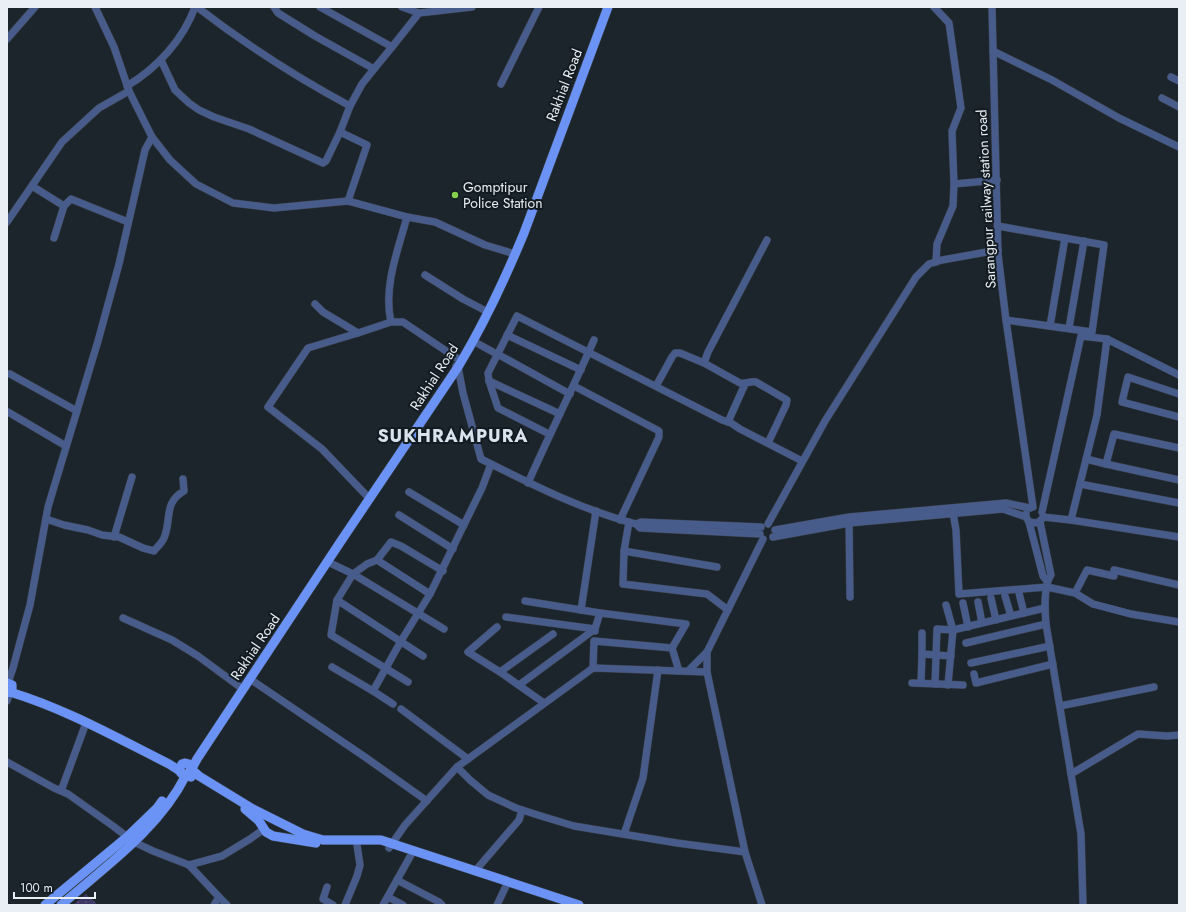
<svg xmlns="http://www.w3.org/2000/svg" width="1186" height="912" font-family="Jost,sans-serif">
<defs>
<pattern id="grass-dots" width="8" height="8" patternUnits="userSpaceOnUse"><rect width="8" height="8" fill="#3c3664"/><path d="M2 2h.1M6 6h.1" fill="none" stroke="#58537b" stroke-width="1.8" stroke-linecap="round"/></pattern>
</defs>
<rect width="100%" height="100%" fill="#1c242c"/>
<path fill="url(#grass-dots)" d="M86,894L98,905H73Z"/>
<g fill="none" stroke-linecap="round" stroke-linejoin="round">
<defs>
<g id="minor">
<path d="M274,7L278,13L315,36L374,69L362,84L350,106"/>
<path d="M320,7L392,47L419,13"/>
<path d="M402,7L419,13L472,7"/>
<path d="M934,7L949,23L961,108L952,131L954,184"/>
<path d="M992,7L998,254L1006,320L1033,507"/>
<path d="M7,39L35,7"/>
<path d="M993,51L1052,80L1119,118L1179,147"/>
<path d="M161,60L175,90L189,103L199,110L214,117L249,129L323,163L326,161L340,132L350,106C296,77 245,44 197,7"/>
<path d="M374,69L392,47"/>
<path d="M1171,77L1179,81"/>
<path d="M501,84L539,7"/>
<path d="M127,86C157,68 183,40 195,7"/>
<path d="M1162,98L1179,107"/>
<path d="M340,132L367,145L348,201"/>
<path d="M152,137L170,160L196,184L233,203L274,208L348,201L407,217L435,222L485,245L515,254"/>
<path d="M32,186L64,206"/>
<path d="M7,222L62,142L99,108L129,91"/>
<path d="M998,226L1104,245L1092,332L1006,320"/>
<path d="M54,238L64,206L71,199L128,222"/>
<path d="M767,240L708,352L704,363L740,383C746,384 750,381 756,382L787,400L786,405L768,443"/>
<path d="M936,262L937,244L953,206L954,184L997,180"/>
<path d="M425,275L463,299L484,310"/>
<path d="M315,304L323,312L358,333L391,322H403L458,359"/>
<path d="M391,322C383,287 398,250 407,217"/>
<path d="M1050,326L1065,238"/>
<path d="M1069,328L1084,241"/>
<path d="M358,333L308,348L268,407L322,449L366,495"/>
<path d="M507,335L581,370"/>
<path d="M473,341L493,352"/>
<path d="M501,356L570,394"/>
<path d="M456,366L458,367L463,393L481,459C531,484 582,510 636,524L640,528L760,534"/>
<path d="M10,374L77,411"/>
<path d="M489,381L560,414"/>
<path d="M574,386L659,431V437L620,520"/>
<path d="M656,386L672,357L675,353H680L704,363"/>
<path d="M1179,394L1128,377L1122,402L1179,417"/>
<path d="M8,412L66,446"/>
<path d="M728,422L745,384"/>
<path d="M549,434L498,408L489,381L488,373L517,316L722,420L731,423L740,429L802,461"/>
<path d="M1086,459L1106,464L1114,434L1179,448"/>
<path d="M1106,464L1179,480"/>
<path d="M528,483C549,435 573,388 594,340"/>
<path d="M1080,484L1179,503"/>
<path d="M409,492L464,525"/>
<path d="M1042,512L1081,336L1107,339L1179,375"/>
<path d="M953,513L956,530L959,594L1047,587L1075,593L1093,604L1131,614L1179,622"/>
<path d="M1026,514V517L1029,522L1043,576L1047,581"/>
<path d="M399,515L453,549"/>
<path d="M1043,517L1071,520L1179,537"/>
<path d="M46,519L64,525L88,530L102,535L119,537L143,548L154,551C157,547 162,543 164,538C172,519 163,503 184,491L183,479"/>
<path d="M849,519L850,597"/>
<path d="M1071,520L1097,415L1107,339"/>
<path d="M629,522L624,551L623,584L707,594L728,610"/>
<path d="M1029,522L1037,523L1042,519"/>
<path d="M1040,522L1051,575C1043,586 1045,611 1046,624L1081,834L1083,905"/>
<path d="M636,524L641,522L761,527"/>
<path d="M768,524L825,421L916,277L929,264L942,260L998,250"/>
<path d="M775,530L849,517L1006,503L1030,508"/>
<path d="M114,537L132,477"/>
<path d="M773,537L850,523L1003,509L1026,517"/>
<path d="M624,551L717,567"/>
<path d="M377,560L430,594"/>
<path d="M328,562L353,574L444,629"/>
<path d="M1019,593L1024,613"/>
<path d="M1075,593L1087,570L1114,576V570L1179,585"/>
<path d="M1005,596L1011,616"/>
<path d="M991,598L996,620"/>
<path d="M337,600L423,656"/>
<path d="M525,601L600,613"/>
<path d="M978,602L982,623"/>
<path d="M963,603L968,627"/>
<path d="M946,605L953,630L948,685"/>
<path d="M581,610L596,511"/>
<path d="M506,617L595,629V631"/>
<path d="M123,618L172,640L198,656L240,687"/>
<path d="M497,627L468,652L500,672L544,703"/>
<path d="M966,643L1046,624"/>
<path d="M707,652V672L745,852L762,905"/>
<path d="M922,654L951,656"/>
<path d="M971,663L1050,646"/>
<path d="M332,667L373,691"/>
<path d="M593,668L594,641L672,648L679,671"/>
<path d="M688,671L707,652L763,539"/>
<path d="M500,672L553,634"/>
<path d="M974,674L976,683L1053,664"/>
<path d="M250,679L365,757L427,801"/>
<path d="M408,682L331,635L337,600L353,574L367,564L377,560L391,542L401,546L443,571"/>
<path d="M8,683L13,668L30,605L48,507L98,341L119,264L145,150L152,137L129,91L114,47L95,7"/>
<path d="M912,683L963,685"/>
<path d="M921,683L922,654V633"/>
<path d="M935,684L937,629L953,630L1045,608"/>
<path d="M519,685L595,629L600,613L686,624L672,648"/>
<path d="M7,701L10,692"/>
<path d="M393,704L373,691L401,641L430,594L482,488L491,464"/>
<path d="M1060,706L1154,687"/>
<path d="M401,709L468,759"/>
<path d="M7,762L54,788L68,794L113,826L134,842L153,851L189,865L222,856L250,839L264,829"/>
<path d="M457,767L470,780L488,795L516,808L541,816L574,826L677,843L745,852"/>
<path d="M1071,774L1138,734L1167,736L1179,735"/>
<path d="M61,791L86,723"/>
<path d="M624,834L643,778L658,670"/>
<path d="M389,848L405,825L457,767L593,668L707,672"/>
<path d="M189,865L219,897L214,905"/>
<path d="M476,870L519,820L522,810"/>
<path d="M397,880L439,902L442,905"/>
<path d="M327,887L323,899L333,905"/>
<path d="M219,897L227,905"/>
<path d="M388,897L403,905"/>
<path d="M345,905L357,876L360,865L357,845"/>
<path d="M383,905L411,855"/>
<path d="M497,905L506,886"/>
</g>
<g id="major">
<path d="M7,683L12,685V689L11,692L7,693"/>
<path d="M10,692C66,709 117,738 169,764L180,771"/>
<path d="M245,809L259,821L266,832L273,836L316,843"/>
<path d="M45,905L127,837L157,808L162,801"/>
<path d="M61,905C106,866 159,829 186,775L191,777"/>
<path d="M579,905L381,840H323L303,834L253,809L199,776L191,769L189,764L185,763L182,764L179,770L181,773L184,775L190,772L197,759L339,544L458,367C484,324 505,279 524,233L608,7"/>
</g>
</defs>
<use href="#minor" stroke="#394048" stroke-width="8"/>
<use href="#major" stroke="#394048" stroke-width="10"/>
<use href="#minor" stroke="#485c8b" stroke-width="7"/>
<use href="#major" stroke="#6b93f5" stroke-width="9"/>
</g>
<circle fill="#85cf4c" stroke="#121b22" stroke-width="1.5" cx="455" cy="195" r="4"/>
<g text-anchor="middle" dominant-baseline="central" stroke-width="4" stroke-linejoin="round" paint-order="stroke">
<g font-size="14" fill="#e9eff4" stroke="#121b22">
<text transform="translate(564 85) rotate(-69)">Rakhial Road</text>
<text transform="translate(986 199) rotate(-93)">Sarangpur railway station road</text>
<text transform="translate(434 377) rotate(-57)">Rakhial Road</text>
<text transform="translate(255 647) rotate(-56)">Rakhial Road</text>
</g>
<g font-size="14" fill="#e9eff4" stroke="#121b22" text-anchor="start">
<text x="463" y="187">Gomptipur<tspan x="463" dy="16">Police Station</tspan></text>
</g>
<g font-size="18" font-weight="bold" letter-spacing="1" fill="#d8e3ed" stroke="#121b22">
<text x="453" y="436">SUKHRAMPURA</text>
</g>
</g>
<rect width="1186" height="912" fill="none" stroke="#e9eff4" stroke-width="16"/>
<path d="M14 892v6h81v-6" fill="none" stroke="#e9eff4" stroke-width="2"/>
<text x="20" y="892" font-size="12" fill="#e9eff4" stroke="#121b22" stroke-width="3" paint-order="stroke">100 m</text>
</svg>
